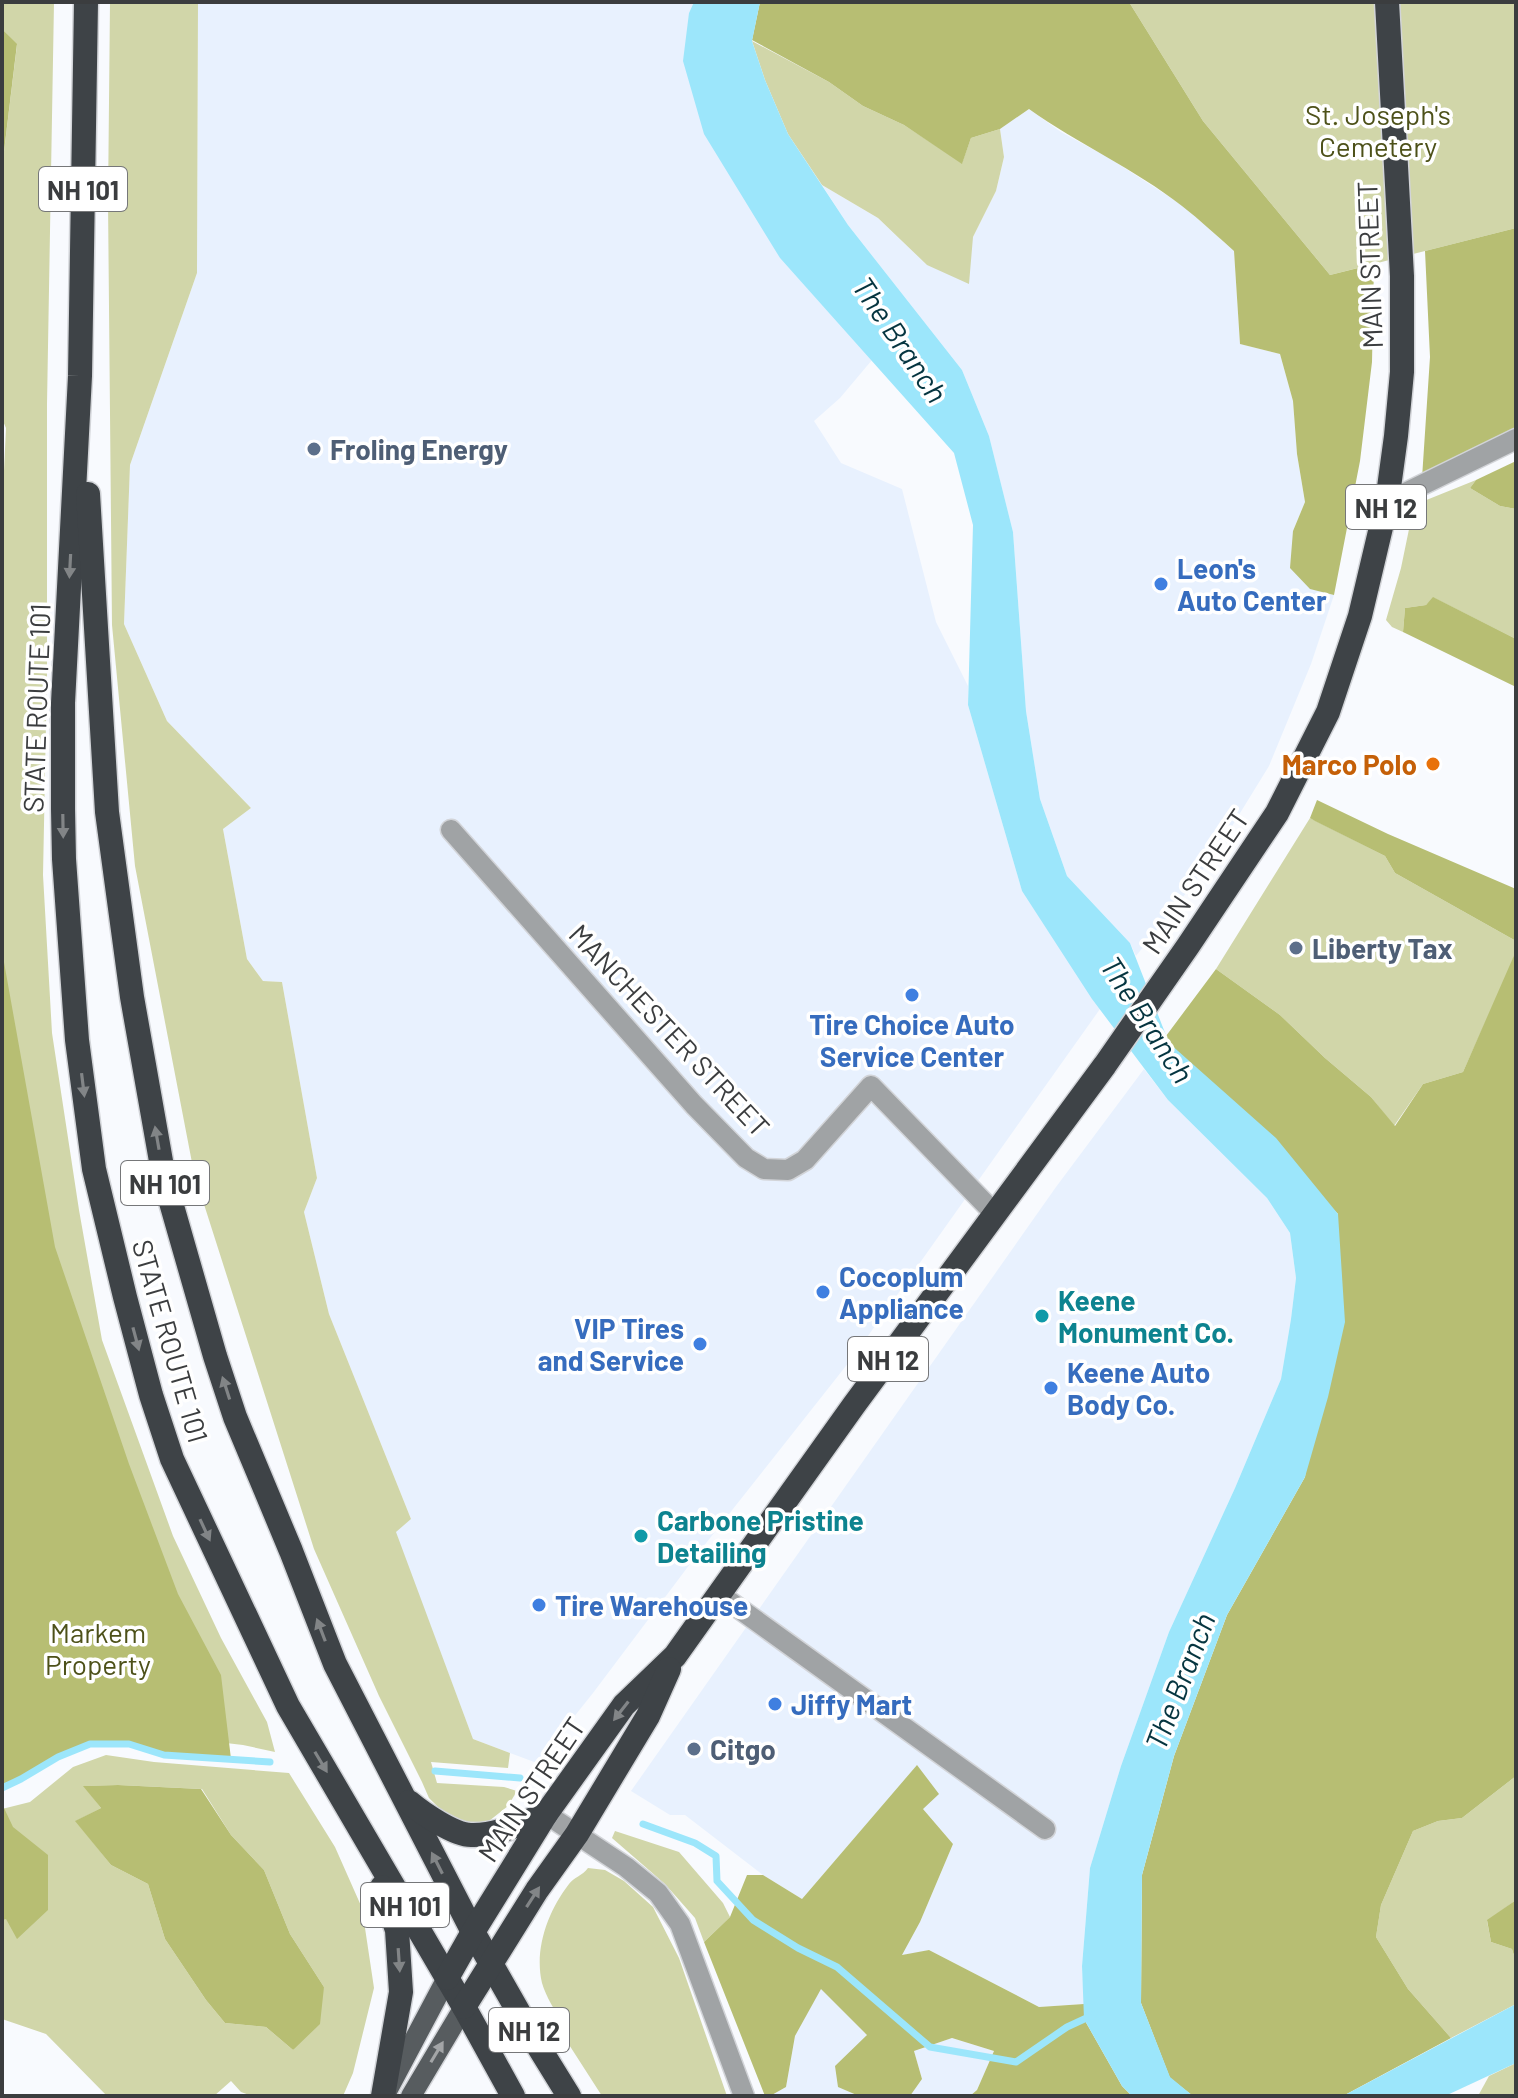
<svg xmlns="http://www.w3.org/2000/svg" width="1518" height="2098" font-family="Barlow,sans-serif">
<rect width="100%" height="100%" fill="#f8fafe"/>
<g fill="#e8f1fe">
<path d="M198,2H694L689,13L780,258L872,360L840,398L814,421L841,463L902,489L936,622L968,686V705L1022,891L1100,1009L853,1357L699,1552L593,1693L537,1763L473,1739L395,1532L411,1519L329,1314L304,1212L317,1178L282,982L263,981L247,959L223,829L251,808L167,721L124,624L130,465L197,273Z"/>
<path d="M1029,109L1061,132L1109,158L1182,205L1234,251L1240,344L1280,354L1293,401L1297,454L1305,502L1293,531L1310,588L1334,595L1311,664L1269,766L1229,831L1190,888L1136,956L1130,943L1067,876L1040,799L1026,711L1013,532L989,436L962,370L848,225L822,185L878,218L927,265L973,237L996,191L1004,157L1000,129Z"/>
<path d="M1144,1069L1168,1100L1267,1198L1290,1233L1296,1278L1291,1319L1281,1379L1235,1488L1169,1632L1121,1766L1090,1868L1082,1966L1084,2004L1039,2007L929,1950L901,1956L920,1922L953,1844L923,1809L917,1766L802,1899L763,1875L685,1815H670L631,1791L1056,1187Z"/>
<path d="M821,1988L867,2035L839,2087L859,2096H770L786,2087L795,2036Z"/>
<path d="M952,2038L994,2051L977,2090L970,2096H910L922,2079L914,2051Z"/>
</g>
<g fill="#d1d6a9" fill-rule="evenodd">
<path d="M2,2H54L47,404V673L43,875L52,1033L79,1210L102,1340L173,1536L221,1638L267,1722L275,1752L243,1745L183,1738L2,1247V514L6,428L2,419V168L17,45L2,29Z"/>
<path d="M110,2H198L197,273L130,465L124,624L167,721L251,808L223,829L247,959L263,981L282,982L317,1178L304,1212L329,1314L411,1519L396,1532L473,1739L510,1753L508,1768L431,1762L437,1783L504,1787L517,1791L508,1806L489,1821L469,1824L446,1815L429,1798L422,1782L379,1696L314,1549L194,1173L135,866L112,625L108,201Z"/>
<path d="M1129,2H1516V228L1330,275L1203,121Z"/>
<path d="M752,41L829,82L863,106L904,125L962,163L971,138L1000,129L1004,157L996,191L973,237L969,284L927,265L878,218L822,185L788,134L765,80Z"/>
<path d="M1476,480L1470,488L1500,506L1516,509V639L1434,598L1426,605L1405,608L1403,632L1392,627L1386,620L1401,568L1414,505Z"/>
<path d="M1310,818L1385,856L1395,873L1516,941V951L1508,972L1463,1072L1423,1084L1394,1126L1371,1097L1325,1058L1280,1015L1216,969Z"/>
<path d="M106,1755L154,1762L289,1773L335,1847L362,1908L374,1988L353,2073L343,2096H252L241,2092L231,2081L214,2096H107L46,2034L2,2019V1809L30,1802L73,1767ZM118,1785L202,1789L231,1835L264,1870L290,1934L324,1987L293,2050L266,2027L225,2023L206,2000L165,1939L148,1884L111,1865L76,1821L101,1808L84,1786Z"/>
<path d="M1516,1776V1900L1487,1921L1491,1942L1512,1949L1516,1962V2004L1451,2038L1408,1989L1376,1937L1381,1905L1413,1831L1438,1821L1462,1818Z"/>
<path d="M615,1831L679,1852L723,1903L730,1917L704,1942L695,1918L665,1884L612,1838Z"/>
<path d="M588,1868L605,1870L624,1881L653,1907L679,1958L727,2096H602L557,2026L562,2023C555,2010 546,1997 542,1983C534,1949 548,1911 569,1884C574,1877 582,1876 588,1868Z"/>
<path d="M1516,2063V2096H1478L1489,2076Z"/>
</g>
<g fill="#b7be73">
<path d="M760,2H1129L1203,121L1330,275L1374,264L1372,362L1360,461L1334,595L1310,589L1290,568L1293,531L1305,502L1297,454L1293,401L1280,354L1240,344L1234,251C1217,236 1200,220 1182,206C1135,169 1078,144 1029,109L1000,129L971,138L962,164L904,125L863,106L829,82L752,40Z"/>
<path d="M2,29L17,44L2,168Z"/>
<path d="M1516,228V432L1422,478L1430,357L1425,251Z"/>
<path d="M1516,461V509L1500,506L1470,488L1476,480Z"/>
<path d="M1433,597L1516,639V687L1403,632L1405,608L1426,605Z"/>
<path d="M1317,800L1388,834L1516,889V941L1395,873L1385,856L1315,821L1310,818Z"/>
<path d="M2,951L55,1247L129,1464L178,1594L221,1675L231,1759C209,1758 185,1759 163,1754C138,1750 117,1740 90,1744C60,1750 30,1775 2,1788Z"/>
<path d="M1516,951V1776L1462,1818L1438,1821L1413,1831L1381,1905L1376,1937L1408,1989L1451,2038L1343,2096H1193L1170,2078L1141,2003L1142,1875L1174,1756L1227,1615L1305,1477L1338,1214L1169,1043L1166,1036L1216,969L1280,1015L1325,1058L1371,1097L1395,1126L1423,1084L1463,1072Z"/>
<path d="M917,1765L939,1794L923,1809L953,1844L920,1922L902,1955L929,1950L1039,2007L1084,2004V2019L1122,2086L1132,2096H970L977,2090L994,2051L952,2038L914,2051L922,2079L910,2096H859L838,2087L835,2066L867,2035L821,1989L795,2036L786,2087L770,2096H765L704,1942L730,1917L747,1875H763L802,1899Z"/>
<path d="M118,1785L201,1789L231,1835L264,1870L290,1934L324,1987L320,2024L293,2050L266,2027L225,2023L206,2000L165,1939L148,1884L111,1865L75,1821L101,1808L83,1786Z"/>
<path d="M4,1808L13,1827L48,1855V1910L17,1939L6,1919L2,1920V1809Z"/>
<path d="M1516,1900V1962L1512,1949L1491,1942L1487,1920Z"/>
</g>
<g fill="#9ce6fb">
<path d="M694,2H760L752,41L765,80L788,134L848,225L962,370L989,436L1013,532L1026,711L1040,799L1067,876L1130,943L1169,1043L1276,1138L1338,1214L1345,1322L1328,1397L1305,1477L1227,1615L1174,1756L1142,1875L1141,2003L1170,2077L1193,2096H1132L1122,2086L1084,2019L1082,1966L1090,1868L1121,1766L1169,1632L1235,1488L1281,1379L1291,1319L1296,1278L1290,1233L1267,1198L1168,1100L1092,999L1022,891L968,705L973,525L954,453L780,258L704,134L683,61L689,13Z"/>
<path d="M1516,2004V2063L1445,2096H1343Z"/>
</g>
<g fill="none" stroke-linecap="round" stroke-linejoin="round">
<g stroke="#9ce6fb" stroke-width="7">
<path d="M435,1771L520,1778"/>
<path d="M2,1788L21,1779L58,1757L90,1744H129L164,1755L270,1762"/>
<path d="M643,1824L695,1843L716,1856L717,1881L753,1920L798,1948L837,1967L930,2047L1016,2062L1067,2027L1093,2015"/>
</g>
<defs>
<g id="minor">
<path d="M1387,502L1516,439"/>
<path d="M451,830L694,1105L746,1158L764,1169L788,1170L805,1160L871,1086L995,1214"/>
<path d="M719,1594L1045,1829"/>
<path d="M546,1814L626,1867L658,1893L680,1924L744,2096"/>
</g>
<g id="major">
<path d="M387,2091L447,1978"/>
<path d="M411,2096L464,2007"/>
</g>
<g id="highway">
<path d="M86,2L80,376L63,703V809L64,859L77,1040L94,1169L125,1297L151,1395L172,1459L288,1706L464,2007L513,2096"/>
<path d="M88,494L107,812L132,997L164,1178L215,1356L235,1417L291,1551L335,1664L473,1932L535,2041L569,2096"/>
<path d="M409,1802C422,1813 454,1835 471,1835C497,1836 522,1823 546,1814"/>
<path d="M382,1887L397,1930L401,1992L383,2096"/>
<path d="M447,1978L473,1932L546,1814L624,1705L675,1656L854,1405L1105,1065L1188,946L1277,813L1328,712L1360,616L1387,502L1396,436L1402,372V276L1387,2"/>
<path d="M464,2007L537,1890L577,1834L648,1716L669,1669"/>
</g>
</defs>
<use href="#minor" stroke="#d2d4d8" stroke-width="23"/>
<use href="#major" stroke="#d2d4d8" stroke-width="23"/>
<use href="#highway" stroke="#d2d4d8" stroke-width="27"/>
<use href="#minor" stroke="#a0a3a5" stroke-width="20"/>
<use href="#major" stroke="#575c5f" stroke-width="20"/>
<use href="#highway" stroke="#3e4347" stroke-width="24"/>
</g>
<defs><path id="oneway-solid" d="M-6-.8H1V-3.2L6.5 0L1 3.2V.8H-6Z" transform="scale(2)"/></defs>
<g fill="#828587">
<use href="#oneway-solid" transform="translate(70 566) rotate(93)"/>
<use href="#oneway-solid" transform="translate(63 826) rotate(89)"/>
<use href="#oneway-solid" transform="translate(83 1085) rotate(83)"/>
<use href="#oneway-solid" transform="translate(157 1138) rotate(-100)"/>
<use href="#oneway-solid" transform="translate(136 1339) rotate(75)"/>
<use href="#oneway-solid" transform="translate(226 1388) rotate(-108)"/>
<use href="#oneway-solid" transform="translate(205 1530) rotate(65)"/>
<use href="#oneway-solid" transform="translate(321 1630) rotate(-111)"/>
<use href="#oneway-solid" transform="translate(621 1711) rotate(128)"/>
<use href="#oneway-solid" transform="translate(321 1762) rotate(59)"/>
<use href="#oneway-solid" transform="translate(437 1863) rotate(-117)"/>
<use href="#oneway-solid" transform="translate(533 1897) rotate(-57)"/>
<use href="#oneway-solid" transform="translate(399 1960) rotate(86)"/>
</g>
<use fill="#a3a5a7" href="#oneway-solid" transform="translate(437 2052) rotate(-59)"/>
<g fill="#5c6f8a" stroke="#fff" stroke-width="3">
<circle cx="314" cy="449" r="8"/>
<circle cx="1296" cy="948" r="8"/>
<circle cx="694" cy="1749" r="8"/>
</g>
<g fill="#3f7fe0" stroke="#fff" stroke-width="3">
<circle cx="1161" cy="584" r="8"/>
<circle cx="912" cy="995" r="8"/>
<circle cx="823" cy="1292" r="8"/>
<circle cx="700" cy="1344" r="8"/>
<circle cx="1051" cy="1388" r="8"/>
<circle cx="539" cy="1605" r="8"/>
<circle cx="775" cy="1704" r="8"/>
</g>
<circle fill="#e8710a" stroke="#fff" stroke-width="3" cx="1433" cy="764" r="8"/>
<g fill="#0f9aa8" stroke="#fff" stroke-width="3">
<circle cx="1042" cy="1316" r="8"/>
<circle cx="641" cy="1536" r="8"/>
</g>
<g text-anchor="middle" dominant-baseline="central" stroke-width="7" stroke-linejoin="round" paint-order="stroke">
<g fill="#fff" stroke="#767779" stroke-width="2">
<rect x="39" y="167" width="88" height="44" rx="6"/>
<rect x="1346" y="485" width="80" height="44" rx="6"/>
<rect x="121" y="1161" width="88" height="44" rx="6"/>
<rect x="848" y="1337" width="80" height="44" rx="6"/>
<rect x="361" y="1883" width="88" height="44" rx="6"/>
<rect x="489" y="2008" width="80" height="44" rx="6"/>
</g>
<g font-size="26" font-weight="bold" fill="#3b3d3f">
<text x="83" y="189">NH 101</text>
<text x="1386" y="507">NH 12</text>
<text x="165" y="1183">NH 101</text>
<text x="888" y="1359">NH 12</text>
<text x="405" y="1905">NH 101</text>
<text x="529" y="2030">NH 12</text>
</g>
<g font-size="28" fill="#4d5119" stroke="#fff">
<text x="1378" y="114">St. Joseph's<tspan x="1378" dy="32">Cemetery</tspan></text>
<text x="98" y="1632">Markem<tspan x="98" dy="32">Property</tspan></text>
</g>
<g font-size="28" fill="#3b3d3f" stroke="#fff">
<text transform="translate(1369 265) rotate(-92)">MAIN STREET</text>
<text transform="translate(36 708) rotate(-88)">STATE ROUTE 101</text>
<text transform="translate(1195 881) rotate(-56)">MAIN STREET</text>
<text transform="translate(670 1030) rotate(47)">MANCHESTER STREET</text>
<text transform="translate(171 1341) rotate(74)">STATE ROUTE 101</text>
<text transform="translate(531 1789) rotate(-56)">MAIN STREET</text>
</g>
<g font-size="28" font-weight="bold" fill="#4e5e75" stroke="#fff" text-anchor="start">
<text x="330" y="449">Froling Energy</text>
<text x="1312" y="948">Liberty Tax</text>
<text x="710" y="1749">Citgo</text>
</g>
<g font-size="28" font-weight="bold" fill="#366cbe" stroke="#fff" text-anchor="start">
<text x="1177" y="568">Leon's<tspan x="1177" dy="32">Auto Center</tspan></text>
<text x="912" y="1024" text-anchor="middle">Tire Choice Auto<tspan x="912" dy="32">Service Center</tspan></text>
<text x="839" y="1276">Cocoplum<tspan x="839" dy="32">Appliance</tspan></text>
<text x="684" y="1328" text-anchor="end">VIP Tires<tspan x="684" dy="32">and Service</tspan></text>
<text x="1067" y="1372">Keene Auto<tspan x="1067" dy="32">Body Co.</tspan></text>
<text x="555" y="1605">Tire Warehouse</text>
<text x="791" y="1704">Jiffy Mart</text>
</g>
<g font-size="28" font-weight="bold" fill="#c56008" stroke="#fff" text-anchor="end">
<text x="1417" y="764">Marco Polo</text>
</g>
<g font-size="28" font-weight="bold" fill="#0d838f" stroke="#fff" text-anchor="start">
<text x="1058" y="1300">Keene<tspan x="1058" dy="32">Monument Co.</tspan></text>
<text x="657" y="1520">Carbone Pristine<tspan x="657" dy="32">Detailing</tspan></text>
</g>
<g font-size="30" font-style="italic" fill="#053540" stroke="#fff">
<text transform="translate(901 339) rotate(56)">The Branch</text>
<text transform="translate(1148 1019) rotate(57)">The Branch</text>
<text transform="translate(1179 1681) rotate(-69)">The Branch</text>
</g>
</g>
<rect width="1518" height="2098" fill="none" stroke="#3b3d3f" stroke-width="8"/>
</svg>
